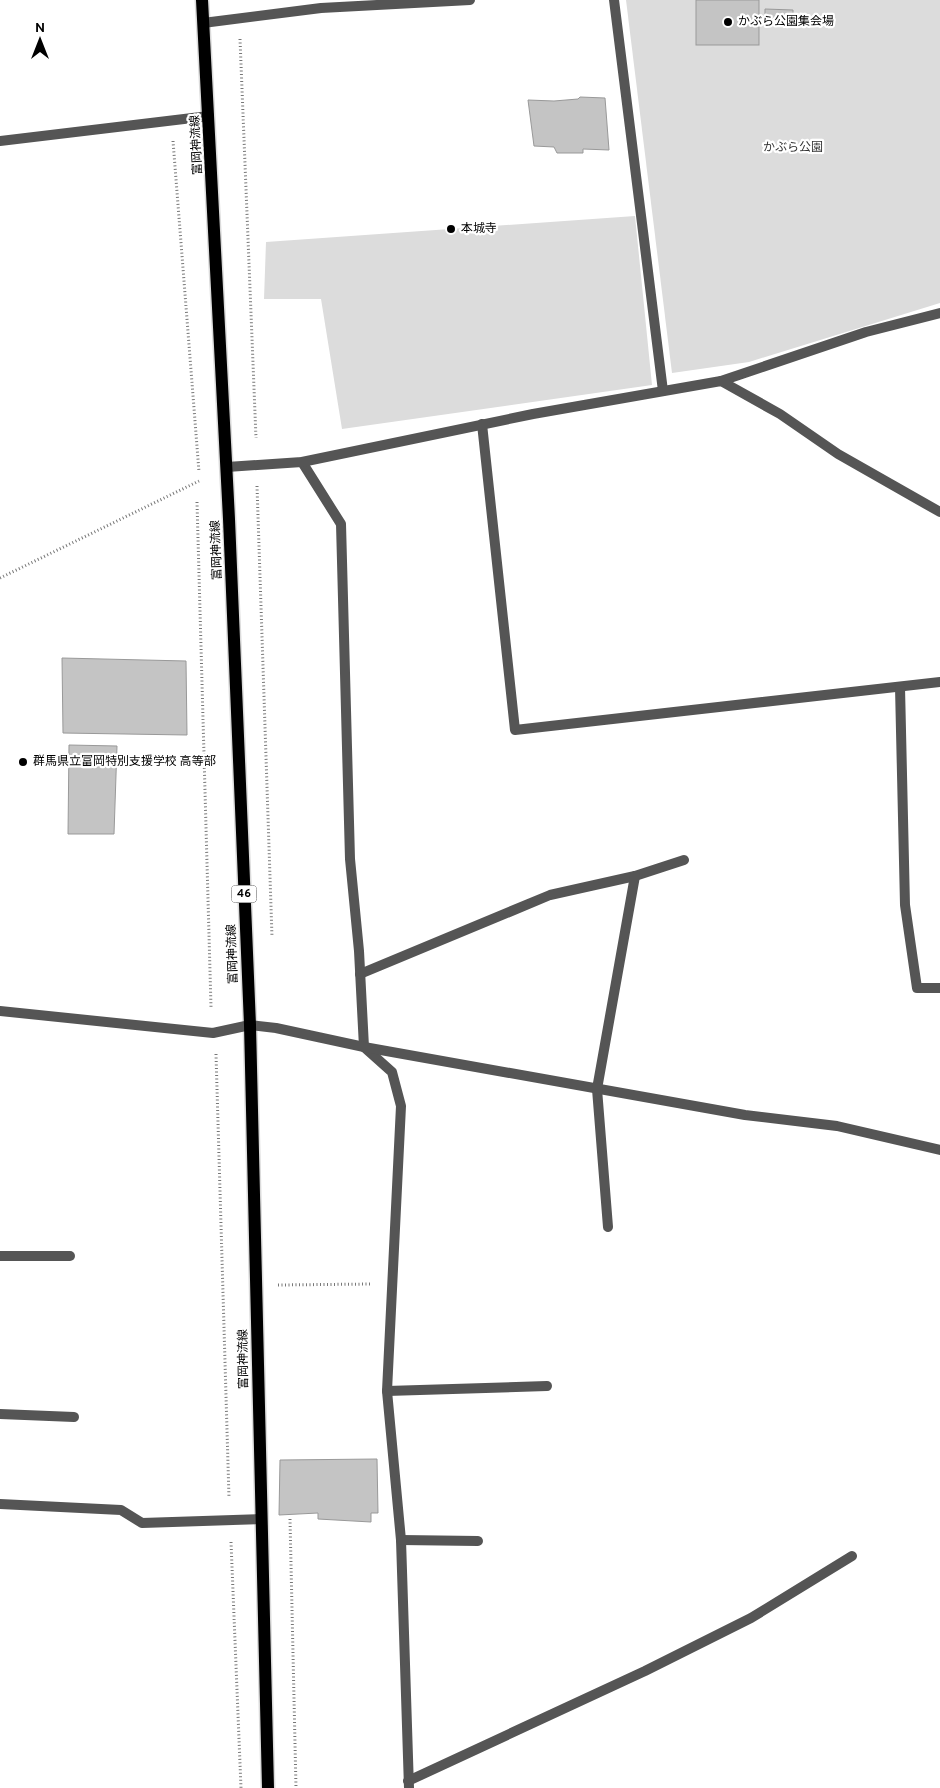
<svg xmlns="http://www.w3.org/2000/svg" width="940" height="1788" font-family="Overpass,'Noto Sans JP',sans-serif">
<rect width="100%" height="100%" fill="#fff"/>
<g fill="#dcdcdc">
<path d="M626,0H940V303L749,362L672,373Z"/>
<path d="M635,216L652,385L342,429L321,299H264L266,242Z"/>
</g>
<g fill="#c4c4c4" stroke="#999">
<rect x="696" y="0" width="63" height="45"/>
<path d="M765,9L793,10V24H765Z"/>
<path d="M580,97L605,98L609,150L583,149V153H557L554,147L534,146L528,100L554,101L578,99Z"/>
<path d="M62,658L186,661L187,735L63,733Z"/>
<path d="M69,745L117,746L114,834H68Z"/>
<path d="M377,1459L378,1513H371V1522L318,1519V1513L279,1515L280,1460Z"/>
</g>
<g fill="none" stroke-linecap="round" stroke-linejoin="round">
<defs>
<path id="primary" d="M202,0L229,519L250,1025L268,1788"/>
</defs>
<use href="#primary" stroke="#dbdbdb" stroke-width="15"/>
<g stroke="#777" stroke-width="3" stroke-dasharray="1 2.5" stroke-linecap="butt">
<path d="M240,39L256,438"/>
<path d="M173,141L199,472"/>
<path d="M257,486L272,937"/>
<path d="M197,502L211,1007"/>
<path d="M0,578L199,481"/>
<path d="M216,1054L229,1498"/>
<path d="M278,1285L372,1284"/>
<path d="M290,1519L296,1788"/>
<path d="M231,1542L241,1788"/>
</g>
<path stroke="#555" stroke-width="10" d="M0,1256H70"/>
<g stroke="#555" stroke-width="10">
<path d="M614,0L663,391"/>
<path d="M203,23L321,8L470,0"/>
<path d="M0,141L209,116"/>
<path d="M721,381L866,332L940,313"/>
<path d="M482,424L515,730L940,682"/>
<path d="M302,462L341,524L350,859L359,951L364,1047L392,1072L401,1106L387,1391L401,1540L409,1788"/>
<path d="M227,467L302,462L533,414L721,381L780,414L838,454L940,512"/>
<path d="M900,687L905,905L917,988H940"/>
<path d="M360,974L550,895L635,876L684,860"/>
<path d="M0,1011L213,1033L250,1025L276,1028L364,1047L745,1115L837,1126L940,1150"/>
<path d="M608,1227L597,1089L635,876"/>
<path d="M387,1391L547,1386"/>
<path d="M0,1414L74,1417"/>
<path d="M0,1504L121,1510L142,1523L261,1519"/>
<path d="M401,1540L478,1541"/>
<path d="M408,1781L645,1671L751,1618L852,1556"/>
</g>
<use href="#primary" stroke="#000" stroke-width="12"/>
</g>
<g fill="#000" stroke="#fff" stroke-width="2">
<circle cx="728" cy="22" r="5"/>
<circle cx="451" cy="229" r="5"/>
<circle cx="23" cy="762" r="5"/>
</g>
<g text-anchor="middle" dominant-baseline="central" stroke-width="4.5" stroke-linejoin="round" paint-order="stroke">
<rect fill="#fff" stroke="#4c4c4c" stroke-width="1" x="231.5" y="885.5" width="25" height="17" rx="4"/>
<g font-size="11" font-weight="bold" fill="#000">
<text x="244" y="894">46</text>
</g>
<g font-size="12" fill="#000" stroke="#fff" text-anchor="start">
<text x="738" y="22">かぶら公園集会場</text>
<text x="461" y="229">本城寺</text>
<text x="33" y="762">群馬県立富岡特別支援学校 高等部</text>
</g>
<g font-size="12" fill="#000" stroke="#fff">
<text transform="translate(197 145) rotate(-93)">富岡神流線</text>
<text transform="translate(217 550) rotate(-92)">富岡神流線</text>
<text transform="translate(233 954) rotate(-92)">富岡神流線</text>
<text transform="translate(244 1359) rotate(-91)">富岡神流線</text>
</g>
<g font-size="12" fill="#333" stroke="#fff">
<text x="793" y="148">かぶら公園</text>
</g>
</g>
<g transform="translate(40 40)" stroke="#ffffff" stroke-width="4" paint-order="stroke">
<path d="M0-4L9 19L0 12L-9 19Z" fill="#000000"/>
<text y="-8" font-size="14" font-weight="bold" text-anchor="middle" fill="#000000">N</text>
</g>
</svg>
